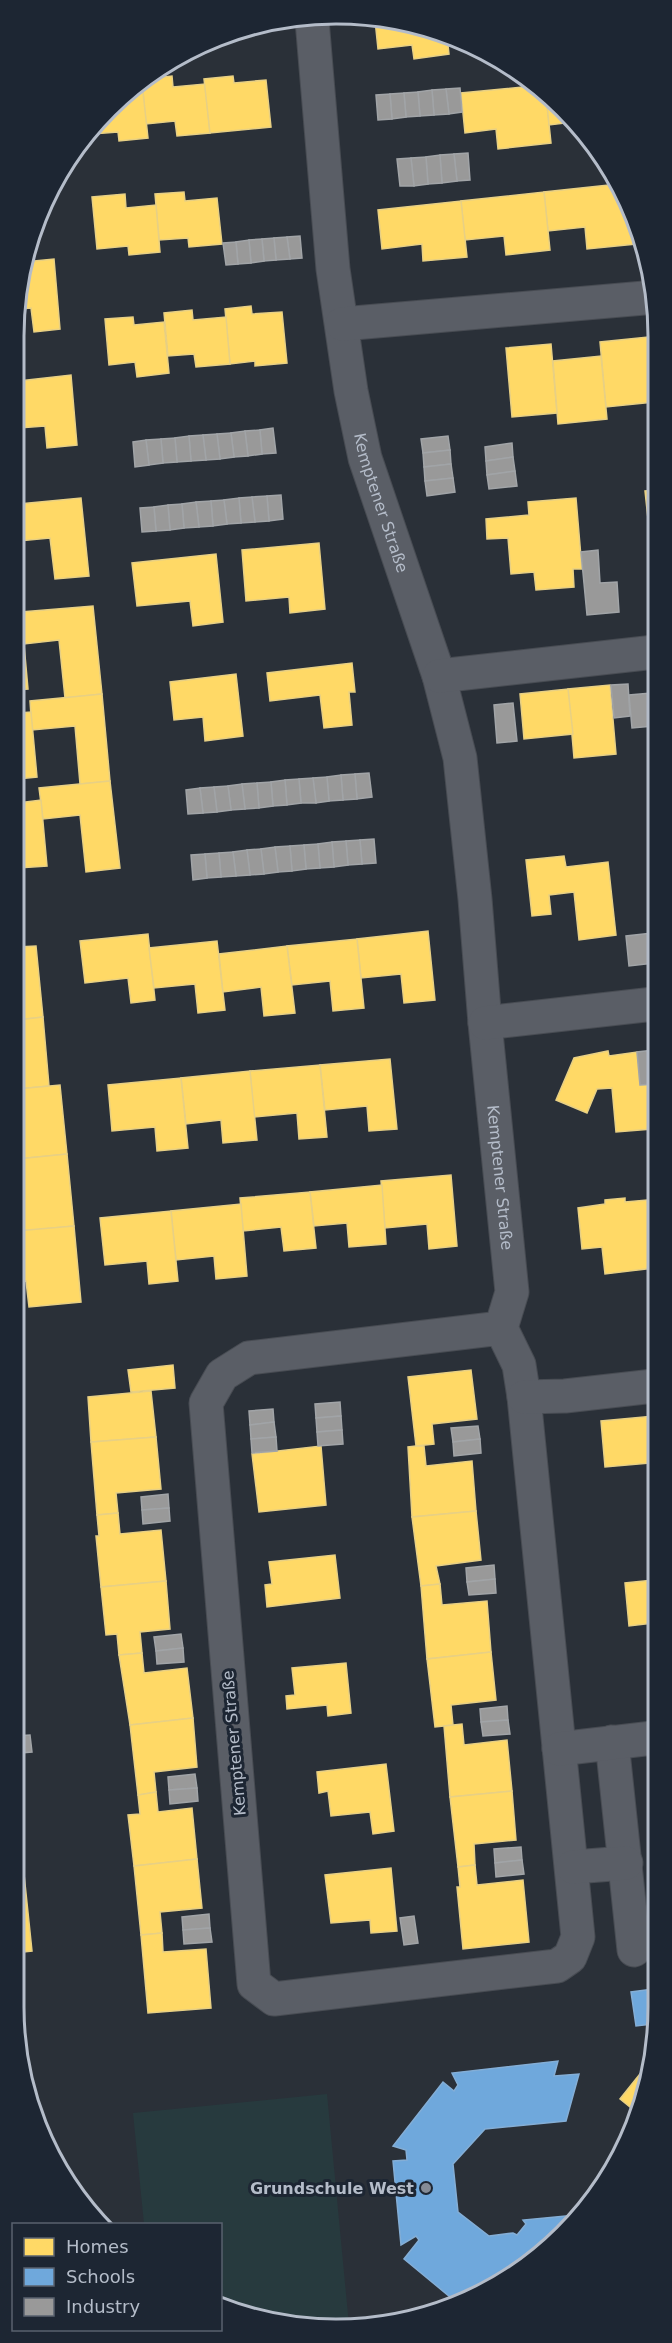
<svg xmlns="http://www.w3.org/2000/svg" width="672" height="2343" font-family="'DejaVu Sans',sans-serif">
<rect width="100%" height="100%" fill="#2a3038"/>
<path fill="#273a3e" d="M327,2094L349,2325L315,2329L221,2303L220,2224H144L133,2113Z"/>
<g fill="#ffd966" stroke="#e8d084" stroke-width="1.5">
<path d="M375,20H399L447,36L449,54L414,59L412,45L378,49Z"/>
<path d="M172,76L173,87L205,84L210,133L177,136L175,121L146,124L142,82L146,79Z"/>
<path d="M233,76L234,83L266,80L271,127L210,133L204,79Z"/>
<path d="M533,86L546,95L551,143L498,149L496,129L465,133L461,93Z"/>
<path d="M143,92L148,138L119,141L118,132L91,134L132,93Z"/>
<path d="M546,95L564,108L574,122L549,125Z"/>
<path d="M618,184L625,194L633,219L636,244L587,249L585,227L548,231L544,192Z"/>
<path d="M184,192L185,201L217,198L222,244L189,247L188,238L159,240L155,194Z"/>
<path d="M544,192L550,250L506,255L504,236L465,240L461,201Z"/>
<path d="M125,194L126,208L156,205L160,252L129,255L128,246L97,249L92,197Z"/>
<path d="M461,201L467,257L423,261L422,244L382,249L378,210Z"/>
<path d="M54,259L60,329L34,332L31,308L20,309V273L24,262Z"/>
<path d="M251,306L252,314L282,312L287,363L255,366V361L230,364L225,309Z"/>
<path d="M192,310L193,320L226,317L230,364L196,367L194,354L168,356L164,313Z"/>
<path d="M133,317L134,325L164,322L169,373L137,377L135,362L109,365L105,319Z"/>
<path d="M648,337L654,402L606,407L600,342Z"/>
<path d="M551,344L557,413L512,417L506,348Z"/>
<path d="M656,348V415H655L649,349Z"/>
<path d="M601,356L607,419L558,424L553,361Z"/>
<path d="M71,375L77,445L47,448L45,426L19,428V381Z"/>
<path d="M655,490V518L648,519L645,491Z"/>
<path d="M81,498L89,576L55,579L50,538L19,541V504Z"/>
<path d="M576,498L582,569H573L574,587L536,590L534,572L511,574L508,538L487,539L486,519L529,515L528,502Z"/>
<path d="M319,543L325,609L290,613L289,597L246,601L242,550Z"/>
<path d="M216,554L223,622L193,626L190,601L137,606L132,563Z"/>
<path d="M93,606L102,694L65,698L59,640L24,644L21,612Z"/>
<path d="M22,622L28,689L18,690V623Z"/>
<path d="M352,663L355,692H349L352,725L324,728L320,695L270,701L267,673Z"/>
<path d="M236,674L243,736L205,741L203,717L174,720L170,682Z"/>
<path d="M610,685L616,754L574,758L568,689Z"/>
<path d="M568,689L573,734L524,739L520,694Z"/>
<path d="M102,694L110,781L80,784L75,726L32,730L30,701Z"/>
<path d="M31,712L37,777L18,779V713Z"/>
<path d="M110,781L120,868L86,872L80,815L43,819L39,788Z"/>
<path d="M41,800L47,866L18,868V803Z"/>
<path d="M564,856L566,867L608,862L616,935L579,940L574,892L549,895L551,914L532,916L526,860Z"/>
<path d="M428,931L435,1000L404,1003L401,974L361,978L357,939Z"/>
<path d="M148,934L155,1000L131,1003L128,978L85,983L80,941Z"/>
<path d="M357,939L364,1008L333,1011L330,981L292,985L287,946Z"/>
<path d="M217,941L225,1010L198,1013L195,984L154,988L149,948Z"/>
<path d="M36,946L43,1017L17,1020V947Z"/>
<path d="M287,946L295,1013L264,1016L261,987L223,992L219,954Z"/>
<path d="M43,1017L49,1086L17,1089V1020Z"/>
<path d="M608,1051L609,1056L637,1052L640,1085H648L652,1129L616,1132L612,1088L597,1089L587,1113L556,1100L574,1058Z"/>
<path d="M390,1059L397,1129L369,1131L367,1106L325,1110L320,1065Z"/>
<path d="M320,1065L327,1137L299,1139L297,1113L254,1117L250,1071Z"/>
<path d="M250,1071L257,1140L223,1143L221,1120L186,1124L181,1078Z"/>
<path d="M181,1078L188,1148L157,1151L155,1127L112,1131L108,1085Z"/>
<path d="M60,1085L67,1154L17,1159V1089Z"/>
<path d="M67,1154L74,1226L22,1231L19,1203H16L17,1159Z"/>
<path d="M451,1175L457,1246L429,1249L427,1224L385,1228L381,1181Z"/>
<path d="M382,1185L386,1244L349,1247L347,1223L314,1226L310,1192Z"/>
<path d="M310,1192L316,1248L284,1251L281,1227L243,1231L240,1198Z"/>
<path d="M625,1198V1202L647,1200L654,1268L605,1274L602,1247L582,1249L578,1208L605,1204V1200Z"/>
<path d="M241,1204L247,1276L216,1279L214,1256L176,1260L171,1211Z"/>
<path d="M171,1211L178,1281L149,1284L147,1261L105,1265L100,1218Z"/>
<path d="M74,1226L81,1302L29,1307L26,1281L16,1283V1231Z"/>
<path d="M173,1365L175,1388L131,1392L128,1370Z"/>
<path d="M471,1370L477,1419L432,1424L434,1444L416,1446L408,1377Z"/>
<path d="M151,1391L156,1437L91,1442L88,1397Z"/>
<path d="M654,1416L653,1486V1487L650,1463L605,1467L601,1421Z"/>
<path d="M156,1437L161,1489L116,1493L118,1513L97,1515L91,1442Z"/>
<path d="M321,1446L326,1505L259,1512L252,1454Z"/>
<path d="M416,1446H424L426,1466L472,1461L476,1511L412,1517L408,1447Z"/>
<path d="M476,1511L481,1560L436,1566L440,1584L421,1586L412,1517Z"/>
<path d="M118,1513L120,1534L161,1530L166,1581L101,1587L96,1536H99L97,1515Z"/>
<path d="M335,1555L340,1598L267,1607L265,1585L272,1584L269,1562Z"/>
<path d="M653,1580V1623L629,1626L625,1583Z"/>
<path d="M166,1581L170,1629L140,1632L142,1653L119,1655L117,1634L106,1635L101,1587Z"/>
<path d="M440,1584L442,1605L487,1601L491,1652L427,1659L421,1586Z"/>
<path d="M491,1652L496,1700L451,1705L453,1725L435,1727L427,1659Z"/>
<path d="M142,1653L144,1673L187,1668L193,1718L130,1725L119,1655Z"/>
<path d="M346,1663L351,1713L328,1716L327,1705L287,1709L286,1696L295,1695L292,1668Z"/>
<path d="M193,1718L197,1767L154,1772L156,1792L138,1795L130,1725Z"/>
<path d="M462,1724L464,1745L507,1740L512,1791L450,1797L444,1726Z"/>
<path d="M386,1764L394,1831L373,1834L370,1812L331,1816L328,1791L319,1793L317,1772Z"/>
<path d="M512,1791L516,1840L474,1844L475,1865L458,1867L450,1797Z"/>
<path d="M156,1792L158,1812L192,1808L197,1859L134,1866L128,1815L140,1814L138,1795Z"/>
<path d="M197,1859L202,1908L160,1912L162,1933L141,1935L134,1866Z"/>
<path d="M475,1865L477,1885L523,1880L529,1942L463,1949L457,1887H460L458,1867Z"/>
<path d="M391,1868L397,1931L371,1933L370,1920L331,1923L325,1875Z"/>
<path d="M24,1874L32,1951L14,1953V1875Z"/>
<path d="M162,1933L163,1952L206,1949L211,2008L148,2013L141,1935Z"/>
<path d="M652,2059V2070L635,2111L620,2099Z"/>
</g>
<g fill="#6fa8dc" stroke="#84aed6" stroke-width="1.5">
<path d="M653,1989L652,2024L636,2026L631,1992Z"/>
<path d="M558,2061L554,2076L579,2074L566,2121L485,2129L453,2164L458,2212L489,2236L513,2233L517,2235L526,2224L523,2220L577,2215L532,2263L455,2301L404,2259L419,2240L416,2236L401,2245L393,2161L407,2160L406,2150L393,2146L443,2082L454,2091L458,2085L452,2073Z"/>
</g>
<g fill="#999" stroke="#a1a4a7" stroke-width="1.5">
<path d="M460,88L462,112L449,114L446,89Z"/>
<path d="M446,89L449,114L434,115L432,90Z"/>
<path d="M432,90L434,115L420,116L418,92Z"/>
<path d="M418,92L420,116L406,117L404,93Z"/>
<path d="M404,93L406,117L392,119L390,94Z"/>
<path d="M390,94L392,119L378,120L376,95Z"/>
<path d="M468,153L470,180L457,181L454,154Z"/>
<path d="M454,154L457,181L442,183L440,155Z"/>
<path d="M440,155L442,183L428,184L426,157Z"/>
<path d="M426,157L428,184L414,186L411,158Z"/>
<path d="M411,158L414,186H400L397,159Z"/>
<path d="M300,236L302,258L290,259L287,237Z"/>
<path d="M287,237L290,259L276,260L274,238Z"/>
<path d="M274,238L276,260L264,261L262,239Z"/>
<path d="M262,239L264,261L251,263L249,240Z"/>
<path d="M249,240L251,263L238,264L236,242Z"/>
<path d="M236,242L238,264L226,265L223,243Z"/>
<path d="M273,428L276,453L262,454L260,430Z"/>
<path d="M260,430L262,454L248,456L245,431Z"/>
<path d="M245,431L248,456L234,457L231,433Z"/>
<path d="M231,433L234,457L220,459L217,434Z"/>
<path d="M217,434L220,459L206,460L203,435Z"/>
<path d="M203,435L206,460L191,461L189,436Z"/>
<path d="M189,436L191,461L177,462L175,438Z"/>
<path d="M448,436L450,450L423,453L421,439Z"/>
<path d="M175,438L177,462L163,463L161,439Z"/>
<path d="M161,439L163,463L149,465L146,440Z"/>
<path d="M146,440L149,465L135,467L133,442Z"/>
<path d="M512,443L513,457L486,461L485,447Z"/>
<path d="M450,450L451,464L424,467L423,453Z"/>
<path d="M513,457L515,471L487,475L486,461Z"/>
<path d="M451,464L453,478L425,481L424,467Z"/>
<path d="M515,471L517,486L489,489L487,475Z"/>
<path d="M453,478L455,492L427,496L425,481Z"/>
<path d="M281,495L283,519L269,521L267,496Z"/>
<path d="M267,496L269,521L255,522L252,497Z"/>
<path d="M252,497L255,522L241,523L239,498Z"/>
<path d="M239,498L241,523L227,524L224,500Z"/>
<path d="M224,500L227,524L213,526L211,501Z"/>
<path d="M211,501L213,526L199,527L196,502Z"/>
<path d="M196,502L199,527L184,528L182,504Z"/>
<path d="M182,504L184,528L170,530L168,505Z"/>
<path d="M168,505L170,530L156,531L154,507Z"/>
<path d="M154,507L156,531L142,532L140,508Z"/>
<path d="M598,550L600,583L617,582L619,612L587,615L581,552Z"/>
<path d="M628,684L630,716L614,718L611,685Z"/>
<path d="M651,693L653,726L632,728L629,695Z"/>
<path d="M513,703L517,741L497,743L494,705Z"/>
<path d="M369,773L372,797L357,799L355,774Z"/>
<path d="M355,774L357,799L343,800L341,775Z"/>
<path d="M341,775L343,800L329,801L327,777Z"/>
<path d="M327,777L329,801L316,803L313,778Z"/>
<path d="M313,778L316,803H301L299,779Z"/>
<path d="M299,779L301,803L287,805L285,780Z"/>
<path d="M285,780L287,805L273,806L271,782Z"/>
<path d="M271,782L273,806L259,808L257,783Z"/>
<path d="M257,783L259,808L245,809L242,784Z"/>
<path d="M242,784L245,809L231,810L228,786Z"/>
<path d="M228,786L231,810L217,812L214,787Z"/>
<path d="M214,787L217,812L203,813L200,788Z"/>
<path d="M200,788L203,813L188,814L186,790Z"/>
<path d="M374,839L376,863L362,864L360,840Z"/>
<path d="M360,840L362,864L348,865L346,841Z"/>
<path d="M346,841L348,865L334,867L332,842Z"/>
<path d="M332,842L334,867L320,868L318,844Z"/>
<path d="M318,844L320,868L306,869L304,845Z"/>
<path d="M304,845L306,869L292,871L290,846Z"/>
<path d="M290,846L292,871L278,872L275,847Z"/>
<path d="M275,847L278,872L264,874L261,849Z"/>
<path d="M261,849L264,874L250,875L247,850Z"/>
<path d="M247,850L250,875L236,876L233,852Z"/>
<path d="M233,852L236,876L221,877L219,853Z"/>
<path d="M219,853L221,877L207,878L205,854Z"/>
<path d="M205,854L207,878L193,880L191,855Z"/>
<path d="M652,933L654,963L629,966L626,936Z"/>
<path d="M654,1050V1084L640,1085L637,1052Z"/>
<path d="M340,1402L341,1416L316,1418L315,1404Z"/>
<path d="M273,1409L274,1422L250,1425L249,1411Z"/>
<path d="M341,1416L342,1430L317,1432L316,1418Z"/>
<path d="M274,1422L276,1437L251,1439L250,1425Z"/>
<path d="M478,1426L480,1439L453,1442L451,1428Z"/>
<path d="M342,1430L343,1444L318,1446L317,1432Z"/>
<path d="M276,1437L277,1451L252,1453L251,1439Z"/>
<path d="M480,1439L481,1453L454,1456L453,1442Z"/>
<path d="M168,1494L169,1508L142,1510L141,1497Z"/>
<path d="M169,1508L170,1521L143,1524L142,1510Z"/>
<path d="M494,1565L495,1579L467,1582L466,1568Z"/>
<path d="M495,1579L496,1593L469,1595L467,1582Z"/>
<path d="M181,1634L183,1648L156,1651L154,1637Z"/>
<path d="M183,1648L184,1662L157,1664L156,1651Z"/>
<path d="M507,1706L508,1720L481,1722L480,1709Z"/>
<path d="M508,1720L510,1734L483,1736L481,1722Z"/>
<path d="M30,1735L32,1752L20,1753L21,1768H14V1736Z"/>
<path d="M195,1774L197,1788L169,1790L168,1777Z"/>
<path d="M197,1788L198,1801L170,1804L169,1790Z"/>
<path d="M521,1847L522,1860L495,1863L494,1849Z"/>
<path d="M522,1860L524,1874L496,1877L495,1863Z"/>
<path d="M209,1914L210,1928L183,1930L182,1917Z"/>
<path d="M414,1916L418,1943L404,1945L400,1918Z"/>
<path d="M210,1928L212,1942L184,1944L183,1930Z"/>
</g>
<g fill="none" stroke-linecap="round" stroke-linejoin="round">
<defs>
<g id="minor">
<path id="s1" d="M312,20L333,269L351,391L365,458L439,676L460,758L475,899L485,1023L512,1292L501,1328L519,1365L524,1397L578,1937L570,1957L557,1966L274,1999L254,1984L206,1403L222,1375L249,1358L501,1328"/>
<path d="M342,324L656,297"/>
<path d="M439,676L655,652"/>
<path d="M485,1023L654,1004"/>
<path d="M524,1397L565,1396L654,1386"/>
<path d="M612,1742L634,1950"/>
<path d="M559,1749L653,1738"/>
<path d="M573,1867L626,1863"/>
</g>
</defs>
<use href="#minor" stroke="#484c53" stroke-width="35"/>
<use href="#minor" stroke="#5a5e66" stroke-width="33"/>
</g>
<circle fill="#848b96" stroke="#1d2633" stroke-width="2" cx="426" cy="2188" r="6"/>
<g text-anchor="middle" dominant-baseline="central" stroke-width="6" stroke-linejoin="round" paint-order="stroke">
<g font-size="16" fill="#b4bcc9" stroke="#1d2633">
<text stroke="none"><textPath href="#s1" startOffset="489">Kemptener Straße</textPath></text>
<text stroke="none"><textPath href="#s1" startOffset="1178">Kemptener Straße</textPath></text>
<text transform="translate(234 1743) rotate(-95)">Kemptener Straße</text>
</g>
<g font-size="16" font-weight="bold" fill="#b4bcc9" stroke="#1d2633" text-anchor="end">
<text x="414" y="2188">Grundschule West</text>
</g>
</g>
<path d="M0 0H672V2343H0ZM336 24H336A312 312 0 0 1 648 336V2007A312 312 0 0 1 336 2319H336A312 312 0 0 1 24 2007V336A312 312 0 0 1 336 24Z" fill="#1d2633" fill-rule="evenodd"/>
<path fill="none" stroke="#b4bcc9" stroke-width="3" d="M336 24H336A312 312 0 0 1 648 336V2007A312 312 0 0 1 336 2319H336A312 312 0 0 1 24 2007V336A312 312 0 0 1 336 24Z"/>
<rect x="12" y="2223" width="210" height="108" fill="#1d2633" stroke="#59626f" stroke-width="1.5"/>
<rect x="24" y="2238" width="30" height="18" fill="#ffd966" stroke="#59626f" stroke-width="1.5"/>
<text x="66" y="2253" font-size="18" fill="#b4bcc9">Homes</text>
<rect x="24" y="2268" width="30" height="18" fill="#6fa8dc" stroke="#59626f" stroke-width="1.5"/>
<text x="66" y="2283" font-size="18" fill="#b4bcc9">Schools</text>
<rect x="24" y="2298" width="30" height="18" fill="#999999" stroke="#59626f" stroke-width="1.5"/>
<text x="66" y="2313" font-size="18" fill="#b4bcc9">Industry</text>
</svg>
